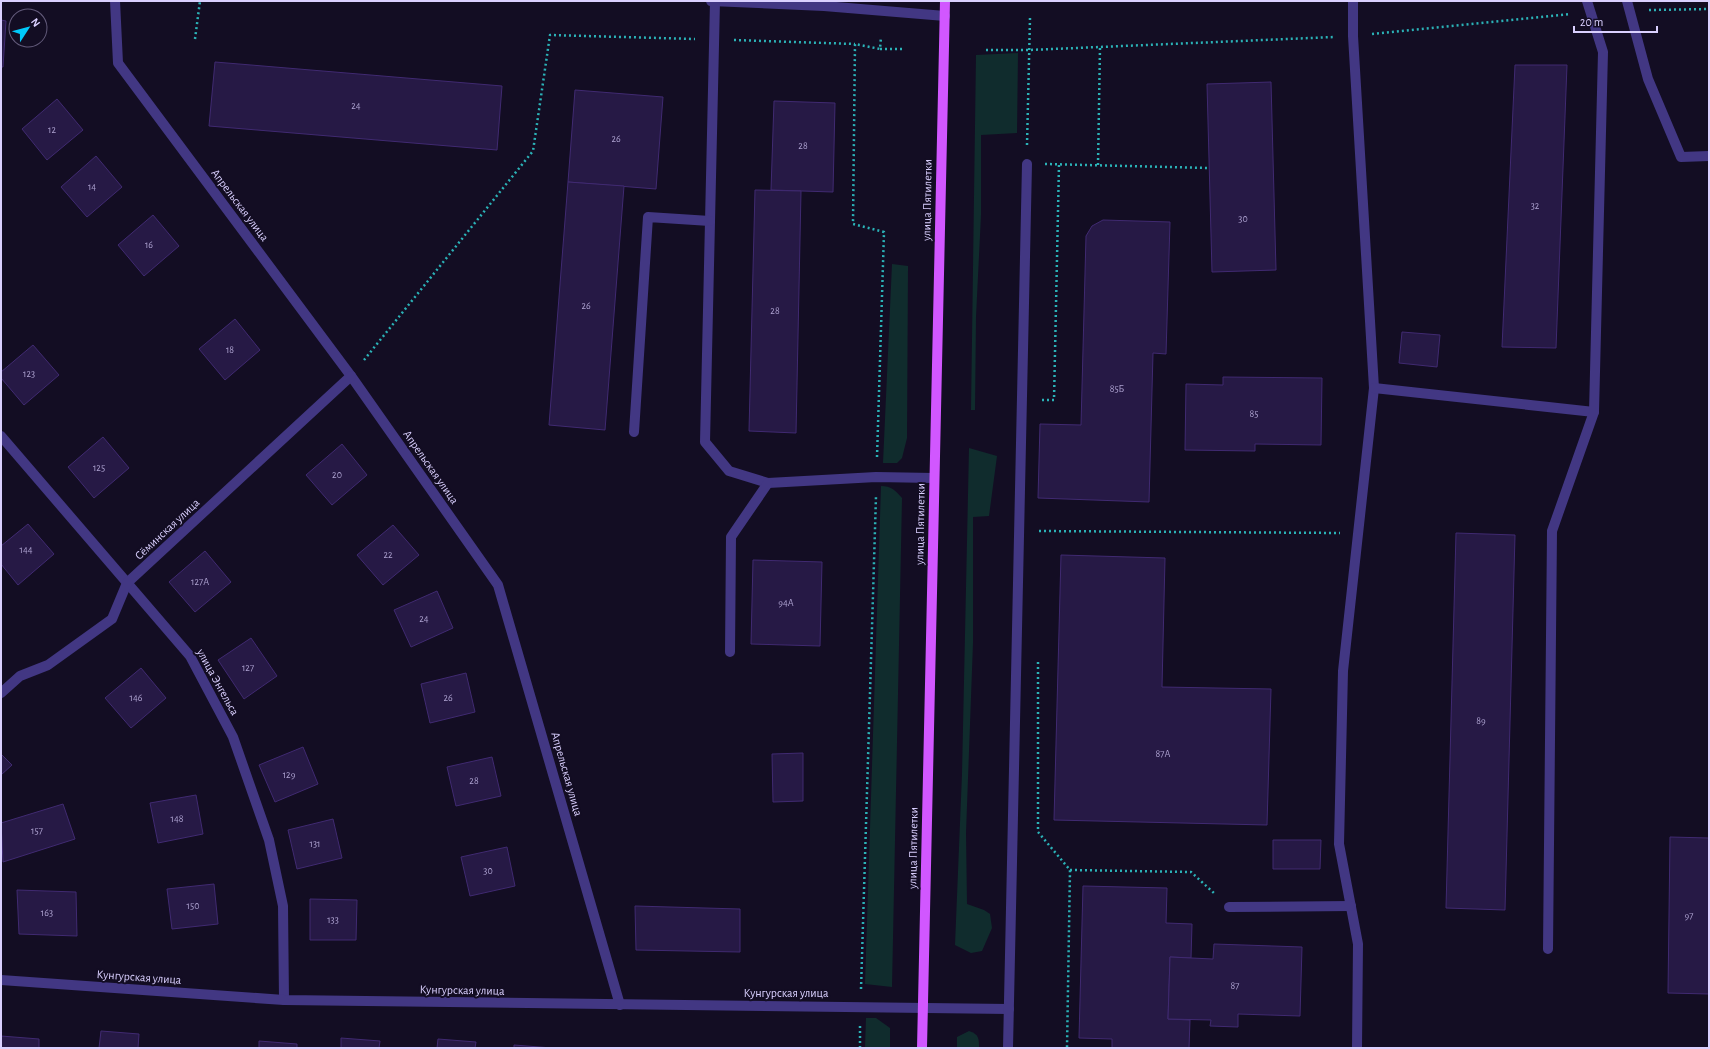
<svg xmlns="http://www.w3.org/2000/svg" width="1710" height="1049" font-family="'Alegreya Sans',sans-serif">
<rect width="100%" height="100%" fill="#130d23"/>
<g fill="#102c2d">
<path d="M1018,53L1017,133L981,135V215L976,317L975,410H971L976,55Z"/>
<path d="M892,264L908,266L907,438L902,458L897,463H883Z"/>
<path d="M969,448L997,456L989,516L973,517V643L966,833L967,904L984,910L990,914L992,928L982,951L971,953L955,945L962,774Z"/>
<path d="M881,486C891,486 895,490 902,498L892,987L865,984Z"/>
<path d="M866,1018H876L890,1028V1048H865Z"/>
<path d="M969,1031C979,1034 979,1039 979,1048H957V1037Z"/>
</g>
<g fill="#261945" stroke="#402a71">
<path d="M1,20L6,21L3,67H1Z"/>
<path d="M215,62L502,86L497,150L209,126Z"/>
<path d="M1515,65H1567L1556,348L1502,347Z"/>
<path d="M1271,82L1276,270L1212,272L1207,84Z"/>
<path d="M575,90L663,97L656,189L568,182Z"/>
<path d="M57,99L83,130L47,160L22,129Z"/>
<path d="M774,101L835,103L833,192L771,190Z"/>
<path d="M96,156L122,187L87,217L61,187Z"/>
<path d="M568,182L624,186L605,430L549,425Z"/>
<path d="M755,190L801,191L796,433L749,431Z"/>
<path d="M153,215L179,246L144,276L118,245Z"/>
<path d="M1103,220L1170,222L1166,354L1153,353L1149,502L1038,498L1040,424L1081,425L1086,236L1092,226Z"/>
<path d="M235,319L260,350L225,380L199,349Z"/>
<path d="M1402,332L1440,335L1437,367L1399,363Z"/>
<path d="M33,345L59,375L24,405L1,378V372Z"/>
<path d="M1223,377L1322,378L1321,445L1255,444V451L1185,450L1186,384L1223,385Z"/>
<path d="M103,437L129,468L94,498L68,467Z"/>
<path d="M342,444L367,475L332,505L306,475Z"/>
<path d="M28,524L54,554L18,585L1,564V546Z"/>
<path d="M393,525L419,555L383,585L357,555Z"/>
<path d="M1456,533L1515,535L1505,910L1446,908Z"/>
<path d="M205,551L231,582L195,612L169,582Z"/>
<path d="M1061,555L1165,558L1162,687L1271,689L1267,825L1054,820Z"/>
<path d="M753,560L822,562L820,646L751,644Z"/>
<path d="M437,591L453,628L411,647L394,610Z"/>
<path d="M251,638L277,676L244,699L218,660Z"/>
<path d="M141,668L166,698L131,728L105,698Z"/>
<path d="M466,673L475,712L430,723L421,684Z"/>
<path d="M303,747L318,784L275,802L259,765Z"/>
<path d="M803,753V801L773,802L772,754Z"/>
<path d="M1,754L12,765L1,775Z"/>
<path d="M492,757L501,796L456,806L447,767Z"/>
<path d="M196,795L203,834L158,843L150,803Z"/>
<path d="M63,804L75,839L3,862L1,823Z"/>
<path d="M333,819L342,858L297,869L288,830Z"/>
<path d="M1670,837L1709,838V994L1668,993Z"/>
<path d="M1273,840H1321L1320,869H1273Z"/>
<path d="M507,847L515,886L470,896L461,857Z"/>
<path d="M214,884L218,924L172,929L167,889Z"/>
<path d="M1083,886L1167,888L1166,923L1192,924L1191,958L1170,957L1168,1019L1190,1020L1189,1048H1112V1039L1079,1038Z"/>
<path d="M17,890L76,892L77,936L19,934Z"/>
<path d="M310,899L357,900L356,940H310Z"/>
<path d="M635,906L740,909V952L636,950Z"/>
<path d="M1214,944L1302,947L1300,1016L1238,1014V1027L1210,1026L1211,1020L1168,1019L1170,957L1213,959Z"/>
<path d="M101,1031L139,1034L138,1048H99Z"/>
<path d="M1,1036L39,1039V1048H1Z"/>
<path d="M341,1038L380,1041L379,1048H341Z"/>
<path d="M438,1039L476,1042L475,1048H437Z"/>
<path d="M259,1041L297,1044V1048H259Z"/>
<path d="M514,1045L552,1048H514Z"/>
</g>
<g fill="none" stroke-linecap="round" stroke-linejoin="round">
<g stroke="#2bb2b7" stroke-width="2.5" stroke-dasharray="2 3" stroke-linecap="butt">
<path d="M1649,10L1709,9"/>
<path d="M1372,34L1570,14"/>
<path d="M195,39L200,1"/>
<path d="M734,40L855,44"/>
<path d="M880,49H902"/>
<path d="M986,50H1029L1334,37"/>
<path d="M1027,145L1030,18"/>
<path d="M1045,164L1209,168"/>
<path d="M1098,165L1100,47"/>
<path d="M364,360L533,151L550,35L695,39"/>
<path d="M1042,400H1054L1059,164"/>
<path d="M877,457L884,232L853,224L855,44L880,49L881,37"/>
<path d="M1039,531L1340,533"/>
<path d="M1038,662V832L1070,870L1067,1048"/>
<path d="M1070,870L1191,872L1215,894"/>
<path d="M861,989L876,496"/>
<path d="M860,1048V1026"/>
</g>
<g stroke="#423783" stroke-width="10">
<path d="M115,1L118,63L351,376L498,585L620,1005"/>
<path d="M711,1L824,6L945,16"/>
<path d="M715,1L705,442L729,471L768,483L876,477L934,478"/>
<path d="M1353,1V36L1374,388L1343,671L1339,844L1358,944L1357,1048"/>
<path d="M1627,1L1648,79L1681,157L1709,156"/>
<path d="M1374,388L1594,412"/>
<path d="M634,432L648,217L710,221"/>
<path d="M1,436L190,656L233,737L269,840L283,906L284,1000"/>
<path d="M730,652L731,537L768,483"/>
<path d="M1,693L20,676L48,665L112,619L127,583L351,376"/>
<path d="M1229,907L1351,906"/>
<path d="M1548,949L1552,531L1594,412L1603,52L1587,1"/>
<path d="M1,980L284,1000L1009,1009"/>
<path d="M1008,1048L1027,164"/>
</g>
<path stroke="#d157ff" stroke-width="10" d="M922,1048L945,1"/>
</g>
<g text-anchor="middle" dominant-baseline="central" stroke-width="4" stroke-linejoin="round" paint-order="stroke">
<g font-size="10" fill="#ada2d0">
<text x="356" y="106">24</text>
<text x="52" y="130">12</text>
<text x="616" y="139">26</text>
<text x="803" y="146">28</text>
<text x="92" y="187">14</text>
<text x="1535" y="206">32</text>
<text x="1243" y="219">30</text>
<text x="149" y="245">16</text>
<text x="586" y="306">26</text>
<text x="775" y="311">28</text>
<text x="230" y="350">18</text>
<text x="29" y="374">123</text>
<text x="1117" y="389">85Б</text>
<text x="1254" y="414">85</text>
<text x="99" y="468">125</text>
<text x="337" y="475">20</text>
<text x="26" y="550">144</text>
<text x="388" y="555">22</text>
<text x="200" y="582">127А</text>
<text x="786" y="603">94А</text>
<text x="424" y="619">24</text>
<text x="248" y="668">127</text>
<text x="136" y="698">146</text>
<text x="448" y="698">26</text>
<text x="1481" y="721">89</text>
<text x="1163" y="754">87А</text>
<text x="289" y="775">129</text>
<text x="474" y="781">28</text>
<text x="177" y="819">148</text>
<text x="37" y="831">157</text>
<text x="315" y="844">131</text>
<text x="488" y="871">30</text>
<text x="193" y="906">150</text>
<text x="47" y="913">163</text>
<text x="1689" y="916">97</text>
<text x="333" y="920">133</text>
<text x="1235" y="986">87</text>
</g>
<g font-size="12" fill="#dad0ff" stroke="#130d23">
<text transform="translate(927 200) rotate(-89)">улица Пятилетки</text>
<text transform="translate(240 205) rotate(53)">Апрельская улица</text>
<text transform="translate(431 467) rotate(55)">Апрельская улица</text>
<text transform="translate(920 524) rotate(-89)">улица Пятилетки</text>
<text transform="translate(167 529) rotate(-43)">Сёминская улица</text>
<text transform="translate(218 682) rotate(61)">улица Энгельса</text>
<text transform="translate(567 774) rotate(74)">Апрельская улица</text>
<text transform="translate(913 848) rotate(-89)">улица Пятилетки</text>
<text transform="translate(139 977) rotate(4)">Кунгурская улица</text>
<text transform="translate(462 990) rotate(1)">Кунгурская улица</text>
<text x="786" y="993">Кунгурская улица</text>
</g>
</g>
<rect width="1710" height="1049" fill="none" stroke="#dad0ff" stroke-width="4"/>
<g transform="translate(28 28) rotate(54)"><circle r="19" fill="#130d23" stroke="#635b7b"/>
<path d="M0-3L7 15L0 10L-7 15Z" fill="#00c9fb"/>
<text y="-6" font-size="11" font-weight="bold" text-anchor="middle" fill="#dad0ff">N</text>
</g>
<path d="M1574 26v6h83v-6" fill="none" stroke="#dad0ff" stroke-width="2"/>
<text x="1580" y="26" font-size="12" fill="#dad0ff" stroke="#130d23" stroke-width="3" paint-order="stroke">20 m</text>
</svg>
